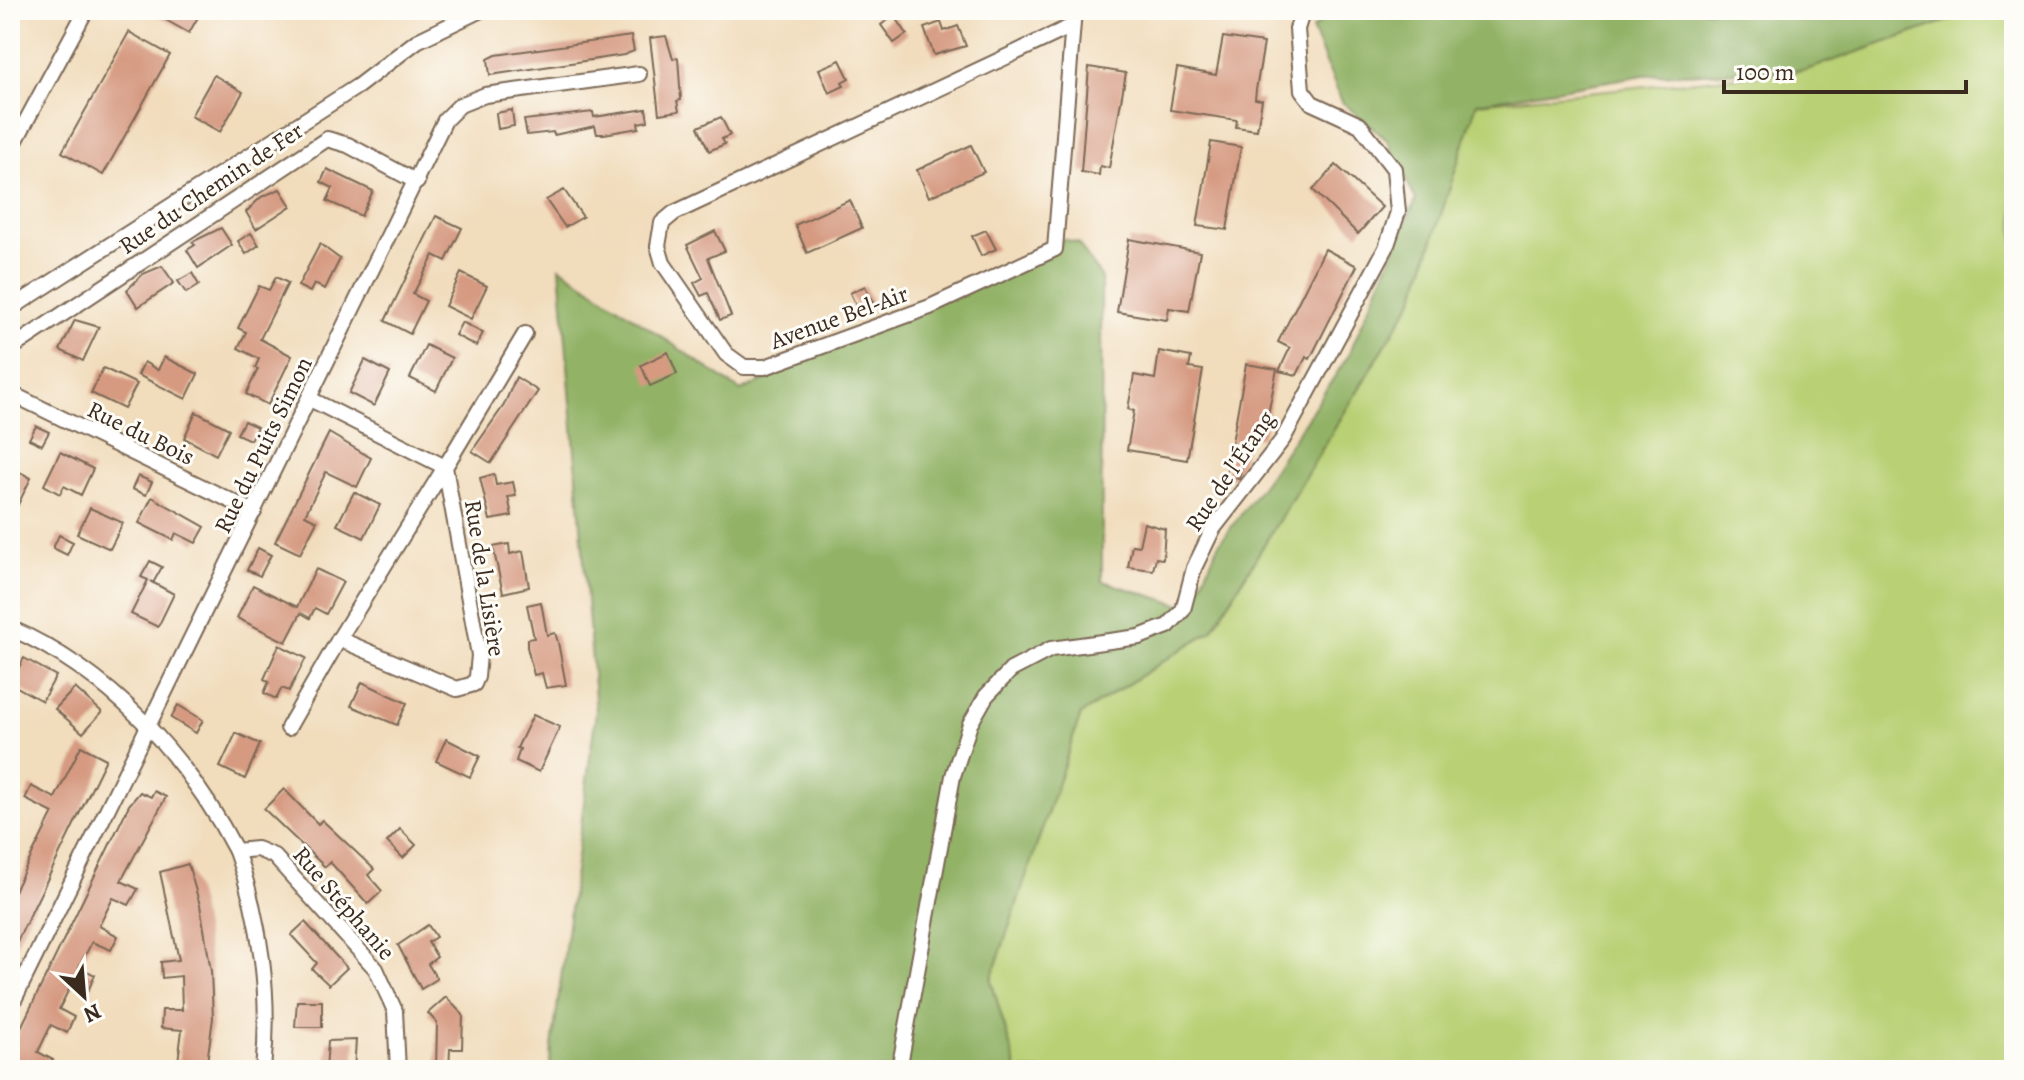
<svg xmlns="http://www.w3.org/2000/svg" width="2024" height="1080" font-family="Alegreya,serif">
<rect width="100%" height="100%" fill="#fdfcf7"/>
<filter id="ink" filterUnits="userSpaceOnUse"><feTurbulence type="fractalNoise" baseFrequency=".0125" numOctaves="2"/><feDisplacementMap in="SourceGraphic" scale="16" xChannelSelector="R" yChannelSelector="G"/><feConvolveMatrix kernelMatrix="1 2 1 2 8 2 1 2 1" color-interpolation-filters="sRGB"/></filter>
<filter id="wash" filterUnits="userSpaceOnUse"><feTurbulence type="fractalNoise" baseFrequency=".006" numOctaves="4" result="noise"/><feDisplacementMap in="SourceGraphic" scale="32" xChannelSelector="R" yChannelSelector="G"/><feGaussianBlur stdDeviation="1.8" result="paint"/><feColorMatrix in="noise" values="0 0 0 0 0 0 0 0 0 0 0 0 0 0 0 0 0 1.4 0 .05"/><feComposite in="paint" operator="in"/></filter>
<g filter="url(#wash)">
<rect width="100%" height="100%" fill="#f1dcbb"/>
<path fill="#b9d074" stroke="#7a7d49" stroke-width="2" d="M1978,10H2014V1070H1017L991,980L1081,714L1212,630L1414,298L1477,103L1806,70Z"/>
<path fill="#92b266" stroke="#666e42" stroke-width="2" d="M1335,10H1978L1806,70L1644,75L1477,103L1414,298L1212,630L1081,714L991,980L1017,1070H549L596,711L560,267L741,391L1063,239L1078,243L1101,277L1102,581L1191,608L1218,545L1271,473L1348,356L1416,200L1387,140L1342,102L1312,29Z"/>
<g id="blocks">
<g fill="#d69a81">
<path d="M148,10H202L189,33Z"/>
<path d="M894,15L907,34L894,43L881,25Z"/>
<path d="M941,22L944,31L958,26L966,46L934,55L924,28Z"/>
<path d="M129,32L170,55L103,175L62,152Z"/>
<path d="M631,36L634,51L624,55L490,75L488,59L496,55Z"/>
<path d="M666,36L673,59L678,58L681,100L677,101L679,111L659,114L650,38Z"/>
<path d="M1223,37L1264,43L1256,90L1255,99L1262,100L1257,130L1236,127L1237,120L1170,110L1177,68L1216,75Z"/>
<path d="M840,60L849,78L842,82L844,86L829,93L819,69Z"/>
<path d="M1089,67L1126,73L1109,168L1100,166L1099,175L1081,172Z"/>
<path d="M214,75L243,92L220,132L191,116Z"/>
<path d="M646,109L648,121L638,123L639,128L604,134H597L595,126L554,135L553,132L527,135L524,120L593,112L594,117Z"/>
<path d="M512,110L514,126L498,129L496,113Z"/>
<path d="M721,117L730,135L722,139L725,144L709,151L698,127Z"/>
<path d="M1211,142L1241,147L1227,230L1197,226Z"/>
<path d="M971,145L984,172L929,197L917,170Z"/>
<path d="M1336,165L1382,207L1358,234L1313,190Z"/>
<path d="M327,169L373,191L361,216L327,201L333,188L321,182Z"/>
<path d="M280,189L291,206L256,229L246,212L261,197Z"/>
<path d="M564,190L583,217L565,227L546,200Z"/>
<path d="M850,200L862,228L807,253L795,225Z"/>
<path d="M436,216L462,228L446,261L434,255L413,294L426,301L410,334L385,321Z"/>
<path d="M221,228L232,245L198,268L187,250L195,245L192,242Z"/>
<path d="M986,230L996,249L981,256L972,236Z"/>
<path d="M715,231L725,251L708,258L731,316L720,320L708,293L701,296L694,283L703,278L687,245Z"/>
<path d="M251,233L259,245L246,254L238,241Z"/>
<path d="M1129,239L1200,252L1189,311L1169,308L1167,320L1117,312Z"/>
<path d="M320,244L340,259L325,289L314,284L310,292L298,286Z"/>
<path d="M1325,249L1357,266L1310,359L1306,357L1297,375L1279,371L1290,348L1278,342Z"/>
<path d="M162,266L174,283L138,307L127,290L143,274Z"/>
<path d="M192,273L199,285L186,293L178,281Z"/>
<path d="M461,273L487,286L471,319L445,306Z"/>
<path d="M276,277L288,283L260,339L292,356L268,405L246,394L258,369L255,368L259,359L238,348L246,332L238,328L259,286L269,290Z"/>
<path d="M865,286L874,305L859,312L850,293Z"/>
<path d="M75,320L99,327L83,361L60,350Z"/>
<path d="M462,322L483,333L476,346L455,335Z"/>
<path d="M426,345L452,358L436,391L410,378Z"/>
<path d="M1159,351L1191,357L1189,368L1203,370L1187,460L1127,450L1134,411L1128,409L1134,375L1155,379Z"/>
<path d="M668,352L677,374L650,386L641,365Z"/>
<path d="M164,357L198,374L186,399L138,375L144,362L158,370Z"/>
<path d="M365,360L390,373L374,406L349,393Z"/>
<path d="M1246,364L1277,369L1265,430L1261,438L1248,435L1239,479L1226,476Z"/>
<path d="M103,368L137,384L124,409L91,393Z"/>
<path d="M516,377L538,391L491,463L472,451L504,405Z"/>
<path d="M196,412L229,429L216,455L184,438Z"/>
<path d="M244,421L257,427L250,440L237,434Z"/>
<path d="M36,426L49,432L42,445L29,439Z"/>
<path d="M329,433L371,458L357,487L326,472L305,515L317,521L300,554L275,542Z"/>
<path d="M60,452L93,469L81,495L64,486L60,494L44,485Z"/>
<path d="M10,467L31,478L10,521Z"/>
<path d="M494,474L496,485L513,482L516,496L508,497L512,516L490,520L480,478Z"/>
<path d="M138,476L152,482L146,495L132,489Z"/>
<path d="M354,492L380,505L364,538L337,525Z"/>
<path d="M152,497L205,527L196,543L176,533L173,540L139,523Z"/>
<path d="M90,508L123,523L110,549L77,534Z"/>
<path d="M1144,523L1165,529L1163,559L1156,558L1153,570L1128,567L1132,545L1139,546Z"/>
<path d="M59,535L73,542L67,555L53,548Z"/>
<path d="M509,544L510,554L523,551L529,587L503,593L493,547Z"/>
<path d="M258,548L271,555L260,576L247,570Z"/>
<path d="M150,561L162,567L153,583L150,581L174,594L158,627L131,614L148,580L141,577Z"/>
<path d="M316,569L343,582L326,614L315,608L310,618L301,613L286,642L237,618L253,585L297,607Z"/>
<path d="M541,602L547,635L555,633L558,642L566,685L546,688L542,673L534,675L527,647V639L534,638L527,605Z"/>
<path d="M279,645L306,658L289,691L282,688L276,699L264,693L269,682L264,679Z"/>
<path d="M24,658L56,676L42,701L10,683Z"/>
<path d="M362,682L407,703L397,725L351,706Z"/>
<path d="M75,688L102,712L83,733L55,709Z"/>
<path d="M178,705L203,720L196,733L171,718Z"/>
<path d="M533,715L560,727L539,772L516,761L520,749L517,748Z"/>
<path d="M236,733L260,744L245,779L220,767Z"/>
<path d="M446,739L480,756L470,777L436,761Z"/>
<path d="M81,746L106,759L10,956V899L53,813L25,799L31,786L55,798Z"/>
<path d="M284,789L318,824L322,820L374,869L368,875L382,891L368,904L330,862L325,867L264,809Z"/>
<path d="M154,791L166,797L121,881L138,889L129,905L113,898L99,926L118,936L111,950L92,942L79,967L95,975L88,991L72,983L59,1009L74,1017L67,1033L51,1025L38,1052L53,1060L48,1070H10V1050L129,805L140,792L151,797Z"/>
<path d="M400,829L416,845L403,858L387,842Z"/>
<path d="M188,864L200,905L211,971L213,1018L206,1070H177L182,1030L161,1028L162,1010H182L181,976L162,978L161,962L179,960L160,872Z"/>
<path d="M305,922L347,968L329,985L312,969L317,963L291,935Z"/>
<path d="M428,925L436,937L428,942L437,957L428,964L437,979L421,989L398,945Z"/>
<path d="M446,997L463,1015L462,1049H450L449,1070H436L437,1023L428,1013Z"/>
<path d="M297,1001H322V1027H295Z"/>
<path d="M356,1040L354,1070H326L328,1041Z"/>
</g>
</g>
</g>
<g filter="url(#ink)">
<use href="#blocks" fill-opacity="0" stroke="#7b6855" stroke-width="2"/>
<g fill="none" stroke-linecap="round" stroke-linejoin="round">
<defs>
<g id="street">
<path d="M1072,26L674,213L662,223L658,246L663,263L726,354L744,367H765L930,307L1055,249L1074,10"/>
<path d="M10,151L86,10"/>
<path d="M10,309L358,86L417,41L481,10"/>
<path d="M10,349L327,139L348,145L417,182"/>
<path d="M10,393L254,512"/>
<path d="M310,399L445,467L339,639L457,689L474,684L477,677L479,655L445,467L525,334"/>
<path d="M10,628C109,671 187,756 236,851L257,849L274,856L376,969L395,1011L398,1070"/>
<path d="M288,728L339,639"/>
<path d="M236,851C261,920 271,997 263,1070"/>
<path d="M10,1008L445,120L460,105L485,95L639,74"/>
<path d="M899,1070L953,776L970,724L986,696L1011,670L1051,649L1139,637L1168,626L1183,610L1194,568L1213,529L1283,439L1386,248L1398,212L1394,169L1360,125L1312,103L1302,90L1297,29L1303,10"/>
</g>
</defs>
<use href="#street" stroke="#7b6855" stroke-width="18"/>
<use href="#street" stroke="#fff" stroke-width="14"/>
</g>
</g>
<g text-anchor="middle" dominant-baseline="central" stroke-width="6" stroke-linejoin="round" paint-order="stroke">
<g font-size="24" fill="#3b2a1e" stroke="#fdfcf7">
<text transform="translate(211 188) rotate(-34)">Rue du Chemin de Fer</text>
<text transform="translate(839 317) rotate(-20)">Avenue Bel-Air</text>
<text transform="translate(141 433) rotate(26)">Rue du Bois</text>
<text transform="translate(263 445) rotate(-64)">Rue du Puits Simon</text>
<text transform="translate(1230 471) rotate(-56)">Rue de l'Étang</text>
<text transform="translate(485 578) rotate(81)">Rue de la Lisière</text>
<text transform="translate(344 903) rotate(49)">Rue Stéphanie</text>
</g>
</g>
<rect width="2024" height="1080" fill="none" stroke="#fdfcf7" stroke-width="40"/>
<g transform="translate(84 996) rotate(154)" stroke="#fdfcf7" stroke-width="6" paint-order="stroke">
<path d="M0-6L14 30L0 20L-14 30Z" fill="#3b2a1e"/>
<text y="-12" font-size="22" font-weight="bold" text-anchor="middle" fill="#3b2a1e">N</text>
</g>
<path d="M1724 80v12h242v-12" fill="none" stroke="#3b2a1e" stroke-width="4"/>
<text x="1736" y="80" font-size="24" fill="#3b2a1e" stroke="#fdfcf7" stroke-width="6" paint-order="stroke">100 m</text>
</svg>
